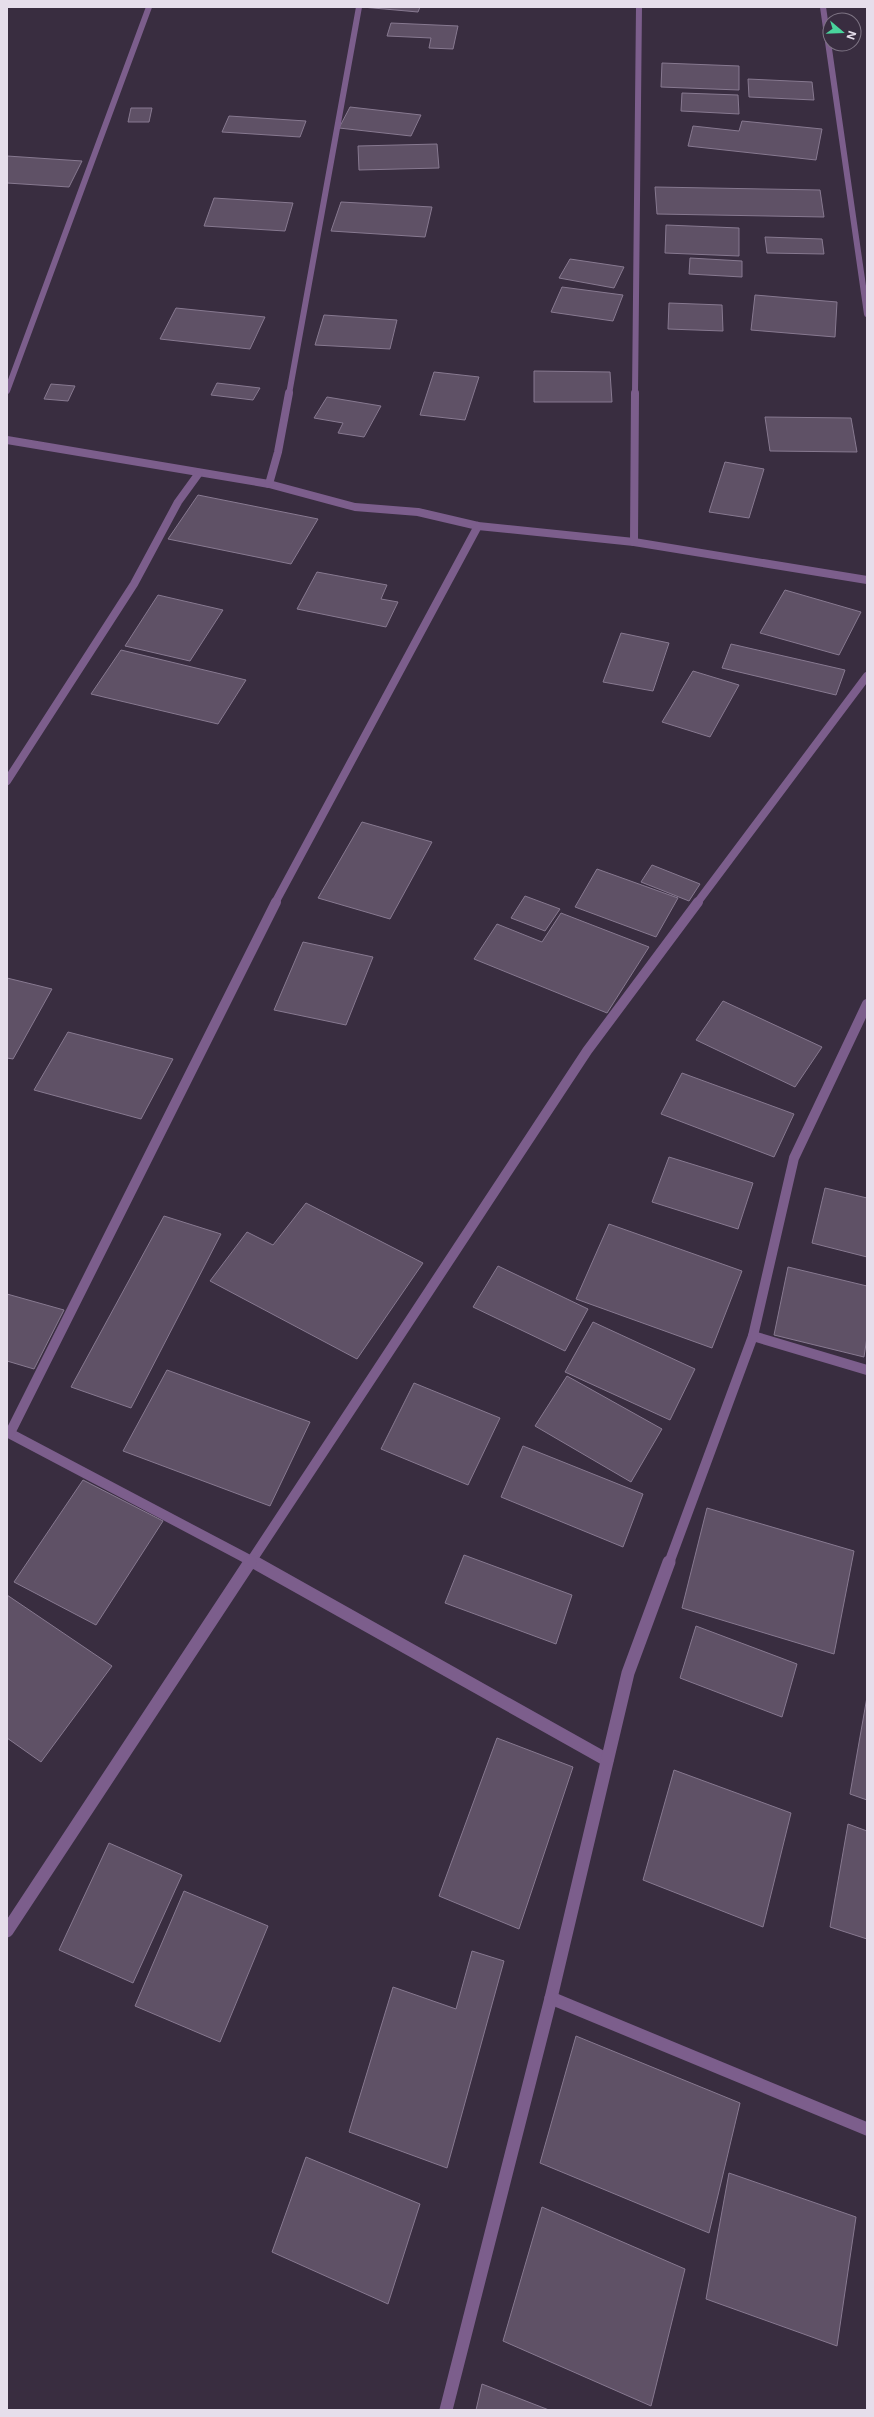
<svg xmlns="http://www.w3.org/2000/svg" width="874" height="2417" font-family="Inter,sans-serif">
<rect width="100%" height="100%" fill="#392d40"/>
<g fill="#5f5166" stroke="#877990">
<path d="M362,7H420L418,12Z"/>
<path d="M391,23L458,26L453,49L429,48L431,38L387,36Z"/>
<path d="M662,63L739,66V90L661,87Z"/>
<path d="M748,79L812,82L814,100L749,97Z"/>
<path d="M682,93L738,95L739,114L681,111Z"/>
<path d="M350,107L421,115L411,136L339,128Z"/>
<path d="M131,108H152L149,122H128Z"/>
<path d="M229,116L306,121L300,137L222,132Z"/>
<path d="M742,121L822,129L816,160L688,146L693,126L739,131Z"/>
<path d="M437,144L439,168L359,170L358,146Z"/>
<path d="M7,156L82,161L69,187L7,183Z"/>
<path d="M655,187L820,190L824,217L657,214Z"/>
<path d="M214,198L293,203L285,231L204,226Z"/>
<path d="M341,202L432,207L425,237L331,231Z"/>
<path d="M666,225L739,228V256L665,253Z"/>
<path d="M765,237L822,239L824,254L767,253Z"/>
<path d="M690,258L742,261V277L689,274Z"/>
<path d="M570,259L624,267L614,288L559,278Z"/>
<path d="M562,287L623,295L613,321L551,312Z"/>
<path d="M755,295L837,302L835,337L751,330Z"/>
<path d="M669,303L722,305L723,331L668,329Z"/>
<path d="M176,308L265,317L250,349L160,339Z"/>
<path d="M324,315L397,320L390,349L315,345Z"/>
<path d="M534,371L610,372L612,402H534Z"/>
<path d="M434,372L479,377L465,420L420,415Z"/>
<path d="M217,383L260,388L253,400L211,395Z"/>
<path d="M51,384L75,386L68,401L44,399Z"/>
<path d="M327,397L381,406L364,437L338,433L343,423L314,418Z"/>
<path d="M765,417L851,418L857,452L770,451Z"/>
<path d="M725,462L764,469L749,518L709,512Z"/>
<path d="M198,495L318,519L291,564L168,539Z"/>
<path d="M317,572L387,585L381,599L398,602L386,627L297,609Z"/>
<path d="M785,590L861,612L839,655L760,633Z"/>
<path d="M158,595L223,610L190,661L125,646Z"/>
<path d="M621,633L669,643L653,691L603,682Z"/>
<path d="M731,644L845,670L836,695L722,668Z"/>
<path d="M121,650L246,680L218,724L91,694Z"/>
<path d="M693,671L739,685L710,737L662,722Z"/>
<path d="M362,822L432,842L390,919L318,898Z"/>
<path d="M652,865L700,884L689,901L641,882Z"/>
<path d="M597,869L678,898L656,937L575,907Z"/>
<path d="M525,896L560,909L545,931L511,918Z"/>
<path d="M561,913L649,947L607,1013L474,959L497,924L542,942Z"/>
<path d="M303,942L373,957L346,1025L274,1010Z"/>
<path d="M7,978L52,989L13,1059L7,1058Z"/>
<path d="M723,1001L822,1047L795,1087L696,1040Z"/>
<path d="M68,1032L173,1059L141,1119L34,1090Z"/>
<path d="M682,1073L794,1114L774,1157L661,1114Z"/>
<path d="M669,1157L753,1183L738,1229L652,1202Z"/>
<path d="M825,1188L867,1198V1257L812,1243Z"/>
<path d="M306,1203L423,1263L357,1359L210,1281L247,1232L273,1245Z"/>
<path d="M164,1216L221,1234L131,1408L71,1387Z"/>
<path d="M609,1224L742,1271L712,1348L576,1299Z"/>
<path d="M498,1266L588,1309L565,1351L473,1307Z"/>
<path d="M788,1267L867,1286V1337L864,1357L774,1335Z"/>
<path d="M7,1294L64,1310L34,1369L7,1361Z"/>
<path d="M593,1322L695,1369L670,1420L565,1372Z"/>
<path d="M167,1370L310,1422L270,1506L123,1451Z"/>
<path d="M567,1376L662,1429L631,1482L535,1426Z"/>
<path d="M414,1383L500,1418L468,1485L381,1449Z"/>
<path d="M523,1446L643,1494L623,1547L501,1497Z"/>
<path d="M83,1480L163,1521L96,1625L14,1582Z"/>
<path d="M707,1508L854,1551L834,1654L682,1608Z"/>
<path d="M464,1555L572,1595L556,1644L445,1603Z"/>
<path d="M7,1595L112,1666L41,1762L7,1738Z"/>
<path d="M696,1626L797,1664L782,1717L680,1678Z"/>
<path d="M867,1697V1800L850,1794Z"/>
<path d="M497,1738L573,1767L519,1929L439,1896Z"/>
<path d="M674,1770L791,1813L763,1927L643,1880Z"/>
<path d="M848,1824L867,1831V1939L830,1927Z"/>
<path d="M109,1843L182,1875L133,1983L59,1950Z"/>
<path d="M184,1891L268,1926L220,2042L135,2006Z"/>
<path d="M472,1951L504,1961L447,2168L349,2132L393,1987L456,2009Z"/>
<path d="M576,2036L740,2103L709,2233L540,2163Z"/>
<path d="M306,2157L420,2204L388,2304L272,2252Z"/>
<path d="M729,2173L856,2217L837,2346L706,2299Z"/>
<path d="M542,2207L685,2269L651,2406L503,2341Z"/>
<path d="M482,2384L549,2410H476Z"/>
</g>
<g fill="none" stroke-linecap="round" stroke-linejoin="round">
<g stroke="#7c5e8c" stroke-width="6">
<path d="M823,7L867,314"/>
<path d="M7,391L149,7"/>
<path d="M289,394L359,7"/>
<path d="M635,394L639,7"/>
</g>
<g stroke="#7c5e8c" stroke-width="8">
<path d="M7,440L269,484L355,507L418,512L478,526L634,542L867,580"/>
<path d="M269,484L278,452L289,393"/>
<path d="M634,542L635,393"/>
<path d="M7,781L134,584L178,502L199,473"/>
<path d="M275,903L478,526"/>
<path d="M697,903L867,676"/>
</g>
<g stroke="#7c5e8c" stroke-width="10">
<path d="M753,1336L867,1370"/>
<path d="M7,1432L255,1563"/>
<path d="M10,1433L276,902"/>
<path d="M250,1563L587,1051L698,902"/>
<path d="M669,1563L753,1336L794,1158L867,1004"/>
</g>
<g stroke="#7c5e8c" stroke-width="13">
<path d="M254,1562L607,1760"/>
<path d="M7,1931L250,1562"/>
<path d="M551,1998L867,2129"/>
<path d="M446,2410L551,1998L628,1673L669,1562"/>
</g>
</g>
<rect width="874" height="2417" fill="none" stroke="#e6deeb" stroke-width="16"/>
<g transform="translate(842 32) rotate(109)"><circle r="19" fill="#392d40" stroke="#7e7484"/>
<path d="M0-3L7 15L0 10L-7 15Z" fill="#49d49c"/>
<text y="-6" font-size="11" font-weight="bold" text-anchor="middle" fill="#e6deeb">N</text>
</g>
</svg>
